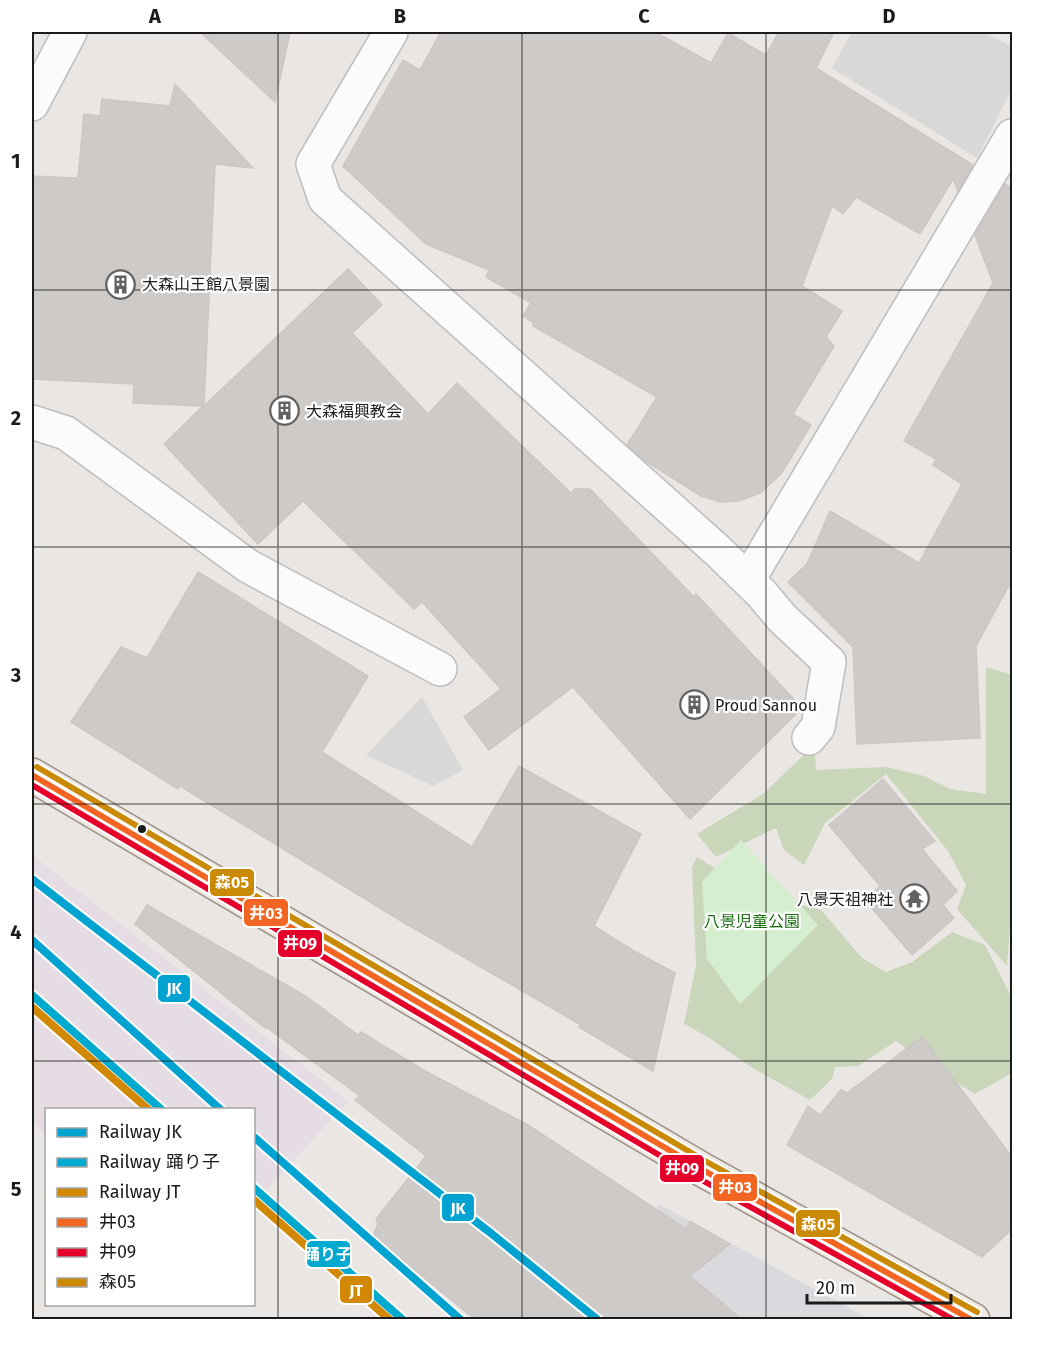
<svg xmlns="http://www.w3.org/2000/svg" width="1044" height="1351" font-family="'Fira Sans','Noto Sans JP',sans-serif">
<rect width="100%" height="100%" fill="#e9e6e3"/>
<path fill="#e6dce4" d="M32,855L348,1101L254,1204V1110H46V1136L32,1121Z"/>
<g fill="#c9d6ba">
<path d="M986,667L1012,675V895L1007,966L957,909L966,885L948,851L886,774L825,823L804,865L784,850L776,828L716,857L697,834L763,794L808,751L814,741L816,770L886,767L924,776L950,789L986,794Z"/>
<path d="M697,857L754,893L821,910L862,958L886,972L912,962L952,932L985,945L1009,992L1012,1005V1073L975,1094L931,1067L896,1041L858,1066L835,1067L832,1079L810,1100L751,1067L708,1037L684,1024L696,965L692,867Z"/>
</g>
<path fill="#d5eecf" d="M741,840L818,925L740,1004L707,959L702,882Z"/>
<g fill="#d9d8d7">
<path d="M852,32H984L1012,47V89L977,158L832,68Z"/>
<path d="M422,697L463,770L433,786L366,755Z"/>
</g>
<path fill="#dadade" d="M659,1204L867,1318L744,1319L668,1259L652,1214Z"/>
<g fill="#cecac8" stroke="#ccc7c5" stroke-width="1.5">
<path d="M200,32H290L275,102Z"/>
<path d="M441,32H655L711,63L728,33L766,55L779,32H834L816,68L973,165L958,191L953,179L920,234L856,197L843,214L832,206L802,286L842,311L826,337L834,346L793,414L811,425L781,474L760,493L739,501L720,502L701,496L647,462L627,445L657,397L533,326L534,323L523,316L531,303L486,277L489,270L426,244L343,166L403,60L420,70Z"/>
<path d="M175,84L253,168L215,164L204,406L348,269L382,305L352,333L428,414L457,383L571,493L575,489H590L694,597L696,594L802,708L690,819L573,687L489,750L464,717L501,689L422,602L414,609L303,501L258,544L164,444L203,406L133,403L134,384L33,379L32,176L78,178L84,114L100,116L102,99L170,106Z"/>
<path d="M1005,184L1012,189V580L976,646L980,738L857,744L853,647L788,582L807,564L830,511L919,563L962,484L933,465L936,459L904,441L993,283L975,235Z"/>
<path d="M198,572L368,676L322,752L472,847L519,766L641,834L594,926L634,951L675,973L653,1071L579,1027L581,1025L403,922L180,786L178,789L71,722L121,647L147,658Z"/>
<path d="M883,779L935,841L922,849L957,891L943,905L954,918L912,955L865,900L880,886L829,825Z"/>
<path d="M147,905L307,997L358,1035L361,1032L425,1071L528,1125L686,1229L690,1221L730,1244L690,1276L743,1320H476L373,1236L378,1224L376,1219L426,1156L355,1100L360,1096L266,1027L265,1028L135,924Z"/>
<path d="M922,1037L1012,1157V1229L982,1257L787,1145L808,1106L820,1115L841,1090L847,1093Z"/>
</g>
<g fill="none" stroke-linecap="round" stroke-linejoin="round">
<defs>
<g id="minor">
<path d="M391,32L313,164L325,199L718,551L762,594L782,618L829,662L818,727L809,738"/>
<path d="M32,104L70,32"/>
<path d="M32,422L66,433L248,566L440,669"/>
<path d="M748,580L1012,136"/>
</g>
<path id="major" d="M32,775L703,1170L973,1320"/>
</defs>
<use href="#minor" stroke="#bfbdbc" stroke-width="36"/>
<use href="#major" stroke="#9d9082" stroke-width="36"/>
<use href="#minor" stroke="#fcfbfb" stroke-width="33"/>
<use href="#major" stroke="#eee8e3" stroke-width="33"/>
<defs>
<path id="bus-1" d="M32,775L703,1170L972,1320"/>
<path id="bus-2" d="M32,785L698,1178L954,1320"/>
<path id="bus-3" d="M37,767L707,1162L977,1312"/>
</defs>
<use href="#bus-1" stroke="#fff" stroke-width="10"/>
<use href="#bus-2" stroke="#fff" stroke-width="10"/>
<use href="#bus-3" stroke="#fff" stroke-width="10"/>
<use href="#bus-1" stroke="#f26522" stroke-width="6"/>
<use href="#bus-2" stroke="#e4002b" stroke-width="6"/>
<use href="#bus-3" stroke="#cb8a05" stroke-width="6"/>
<defs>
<g id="rail-1">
<path d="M32,879L492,1234L598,1320"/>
<path d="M32,940L221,1110"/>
<path d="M254,1137L461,1320"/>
</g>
<g id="rail-2">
<path d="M32,995L162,1110"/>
<path d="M254,1188L403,1320"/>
</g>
<g id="rail-3">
<path d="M32,1007L149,1110"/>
<path d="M254,1200L390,1320"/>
</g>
</defs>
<use href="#rail-1" stroke="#fff" stroke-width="12"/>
<use href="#rail-2" stroke="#fff" stroke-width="12"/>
<use href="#rail-3" stroke="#fff" stroke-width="12"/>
<use href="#rail-1" stroke="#03a3d1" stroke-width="8"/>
<use href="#rail-2" stroke="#00a9ce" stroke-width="8"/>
<use href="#rail-3" stroke="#d18905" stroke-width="8"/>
</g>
<path fill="none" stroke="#1b1b1b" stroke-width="1.5" stroke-opacity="0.55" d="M278,32V1320M522,32V1320M766,32V1320M32,290H1012M32,547H1012M32,804H1012M32,1061H1012"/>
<defs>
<symbol id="building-ring" viewBox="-11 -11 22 22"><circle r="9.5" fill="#fff" stroke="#636261" stroke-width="1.5"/><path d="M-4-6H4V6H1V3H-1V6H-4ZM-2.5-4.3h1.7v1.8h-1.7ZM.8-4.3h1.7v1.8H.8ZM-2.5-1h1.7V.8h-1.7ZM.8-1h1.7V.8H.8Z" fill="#636261"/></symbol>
<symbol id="temple-ring" viewBox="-11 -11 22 22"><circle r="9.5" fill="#fff" stroke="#636261" stroke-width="1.5"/><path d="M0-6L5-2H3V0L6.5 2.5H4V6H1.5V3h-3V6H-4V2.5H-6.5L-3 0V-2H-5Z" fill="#636261"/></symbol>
</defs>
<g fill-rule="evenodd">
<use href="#building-ring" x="104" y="268" width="33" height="33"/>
<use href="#building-ring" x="268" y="394" width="33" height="33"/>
<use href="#building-ring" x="678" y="688" width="33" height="33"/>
<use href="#temple-ring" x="898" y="882" width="33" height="33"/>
</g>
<circle fill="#1b1b1b" stroke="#fff" stroke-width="2" cx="142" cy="829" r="5"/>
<g text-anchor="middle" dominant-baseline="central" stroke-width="4.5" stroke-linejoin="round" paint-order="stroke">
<g font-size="16" fill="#1b1b1b" stroke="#fff" text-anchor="start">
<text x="142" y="284">大森山王館八景園</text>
<text x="306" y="411">大森福興教会</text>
<text x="715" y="705">Proud Sannou</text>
<text x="893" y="899" text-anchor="end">八景天祖神社</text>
</g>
<g font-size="16" fill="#1b6e13" stroke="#fff">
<text x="752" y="921">八景児童公園</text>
</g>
</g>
<g stroke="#fff" stroke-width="2">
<rect x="209" y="868" width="46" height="29" rx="6" fill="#cb8a05"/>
<rect x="243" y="898" width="46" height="29" rx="6" fill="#f26522"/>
<rect x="277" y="929" width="46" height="29" rx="6" fill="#e4002b"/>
<rect x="157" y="974" width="34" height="29" rx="6" fill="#03a3d1"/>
<rect x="659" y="1154" width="46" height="29" rx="6" fill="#e4002b"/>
<rect x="712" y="1173" width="46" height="29" rx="6" fill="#f26522"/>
<rect x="441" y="1193" width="34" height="29" rx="6" fill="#03a3d1"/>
<rect x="795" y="1209" width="46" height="29" rx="6" fill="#cb8a05"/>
<rect x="306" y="1240" width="45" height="28" rx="6" fill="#00a9ce"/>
<rect x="339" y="1275" width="34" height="29" rx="6" fill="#d18905"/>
</g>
<g font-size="16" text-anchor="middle" font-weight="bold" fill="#fff">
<text x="232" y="888">森05</text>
<text x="266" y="919">井03</text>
<text x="300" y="949">井09</text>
<text x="174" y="994">JK</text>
<text x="682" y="1174">井09</text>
<text x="735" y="1193">井03</text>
<text x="458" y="1214">JK</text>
<text x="818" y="1230">森05</text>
<text x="328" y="1260">踊り子</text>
<text x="356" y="1296">JT</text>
</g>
<rect width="1044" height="1351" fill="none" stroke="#ffffff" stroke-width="66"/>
<rect x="45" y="1108" width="210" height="198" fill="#ffffff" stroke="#a4a4a4" stroke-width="1.5"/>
<rect x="57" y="1128" width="30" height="9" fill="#03a3d1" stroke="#a4a4a4" stroke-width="1.5"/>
<text x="99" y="1138" font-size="18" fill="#1b1b1b">Railway JK</text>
<rect x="57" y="1158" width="30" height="9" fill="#00a9ce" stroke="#a4a4a4" stroke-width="1.5"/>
<text x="99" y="1168" font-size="18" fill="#1b1b1b">Railway 踊り子</text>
<rect x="57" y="1188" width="30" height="9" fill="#d18905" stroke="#a4a4a4" stroke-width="1.5"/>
<text x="99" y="1198" font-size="18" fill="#1b1b1b">Railway JT</text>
<rect x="57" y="1218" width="30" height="9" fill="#f26522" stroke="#a4a4a4" stroke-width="1.5"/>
<text x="99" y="1228" font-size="18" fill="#1b1b1b">井03</text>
<rect x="57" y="1248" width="30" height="9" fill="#e4002b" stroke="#a4a4a4" stroke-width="1.5"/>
<text x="99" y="1258" font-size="18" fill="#1b1b1b">井09</text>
<rect x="57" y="1278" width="30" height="9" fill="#cb8a05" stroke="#a4a4a4" stroke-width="1.5"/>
<text x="99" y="1288" font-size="18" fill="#1b1b1b">森05</text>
<path d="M807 1294v9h144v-9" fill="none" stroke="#1b1b1b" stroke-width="3"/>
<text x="816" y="1294" font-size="18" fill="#1b1b1b" stroke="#ffffff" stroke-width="4.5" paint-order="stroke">20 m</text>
<rect x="33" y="33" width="978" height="1285" fill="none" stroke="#1b1b1b" stroke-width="2"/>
<g font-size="20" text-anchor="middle" font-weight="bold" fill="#1b1b1b">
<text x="155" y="23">A</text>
<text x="400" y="23">B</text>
<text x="644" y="23">C</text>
<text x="889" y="23">D</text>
<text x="16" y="168">1</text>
<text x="16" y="425">2</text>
<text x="16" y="682">3</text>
<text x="16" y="939">4</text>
<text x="16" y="1196">5</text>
</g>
</svg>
